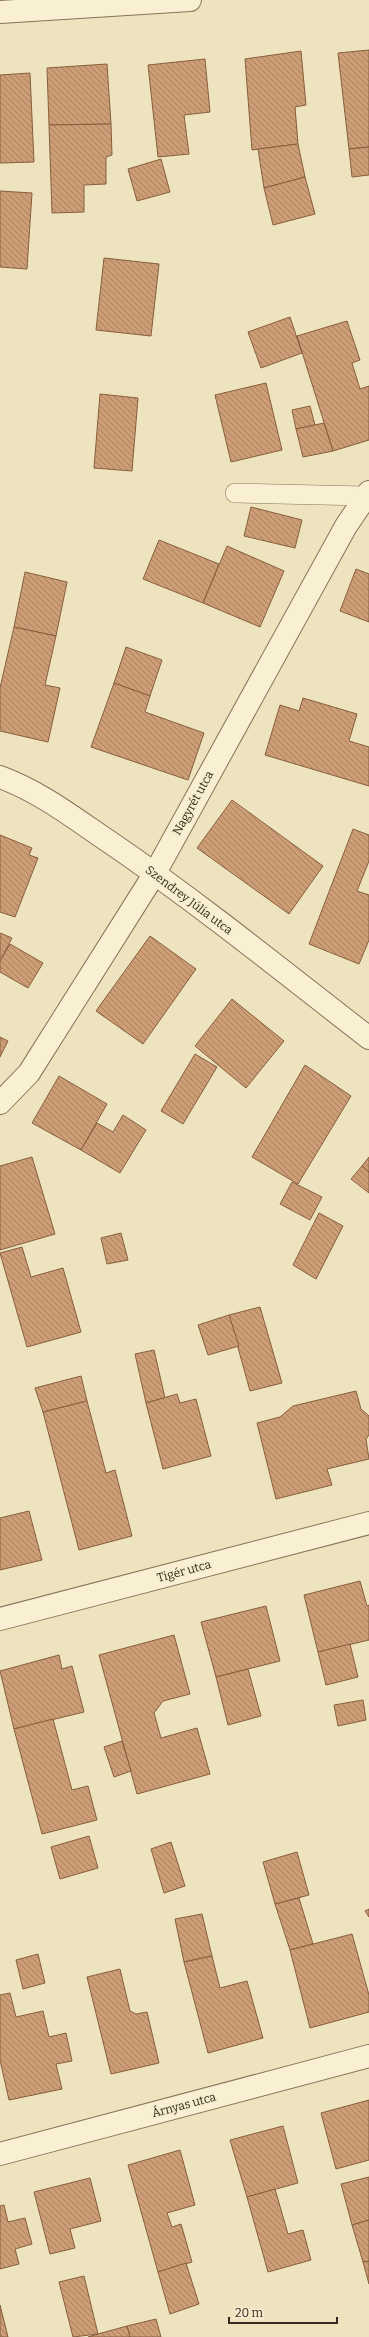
<svg xmlns="http://www.w3.org/2000/svg" width="369" height="2337" font-family="Bitter,serif">
<defs>
<pattern id="building-back-hatch" width="6" height="6" patternUnits="userSpaceOnUse"><rect width="6" height="6" fill="#cd9e75"/><path d="M-1 5l2 2M0 0l6 6M5-1l2 2" fill="none" stroke="#a7815f"/></pattern>
</defs>
<rect width="100%" height="100%" fill="#eee3bf"/>
<g fill="url(#building-back-hatch)" stroke="#875e3d">
<path d="M369,50V147L349,149L338,53Z"/>
<path d="M301,51L306,105L295,107L298,144L252,150L245,59Z"/>
<path d="M205,59L210,112L184,115L189,154L158,157L148,65Z"/>
<path d="M107,64L111,124L49,125L47,68Z"/>
<path d="M30,73L34,162L0,163V75Z"/>
<path d="M111,124L112,155L106,157V184L84,185V212L52,213L49,125Z"/>
<path d="M298,144L305,177L264,188L258,149Z"/>
<path d="M369,147V175L352,177L349,149Z"/>
<path d="M161,159L170,192L137,201L128,169Z"/>
<path d="M305,177L315,214L273,225L264,188Z"/>
<path d="M0,191L32,193L27,269L0,267Z"/>
<path d="M104,258L159,264L151,336L96,330Z"/>
<path d="M290,317L302,353L261,368L248,332Z"/>
<path d="M347,321L360,360L352,363L360,389L369,386V440L333,451L297,336Z"/>
<path d="M266,383L282,450L231,462L215,395Z"/>
<path d="M100,394L138,398L132,471L94,468Z"/>
<path d="M310,406L315,425L296,429L292,410Z"/>
<path d="M324,423L333,451L303,457L296,429Z"/>
<path d="M251,507L302,520L295,548L244,536Z"/>
<path d="M159,540L219,564L203,603L143,579Z"/>
<path d="M227,546L284,571L260,627L203,603Z"/>
<path d="M356,569L369,574V622L340,611Z"/>
<path d="M25,572L67,582L56,636L14,627Z"/>
<path d="M14,627L56,636L45,685L60,688L48,742L0,731V688Z"/>
<path d="M126,647L162,660L150,696L114,683Z"/>
<path d="M114,683L150,696L145,712L204,733L188,780L91,747Z"/>
<path d="M303,698L357,714L349,741L369,747V786L265,755L280,705L299,711Z"/>
<path d="M232,800L323,866L289,914L197,848Z"/>
<path d="M353,829L369,835V861L357,891L369,895V940L359,964L309,944Z"/>
<path d="M0,835L32,848L29,855L38,858L15,917L0,912Z"/>
<path d="M0,933L12,938L0,961Z"/>
<path d="M150,936L196,969L143,1044L96,1011Z"/>
<path d="M10,944L43,963L28,988L0,972V961Z"/>
<path d="M232,999L284,1041L246,1088L195,1046Z"/>
<path d="M0,1037L8,1041L0,1057Z"/>
<path d="M195,1054L217,1067L183,1124L161,1111Z"/>
<path d="M305,1065L351,1096L298,1184L252,1157Z"/>
<path d="M59,1076L107,1104L81,1150L32,1123Z"/>
<path d="M123,1115L146,1130L120,1173L81,1150L97,1123L113,1132Z"/>
<path d="M32,1157L55,1234L0,1250V1166Z"/>
<path d="M369,1157V1172L362,1166Z"/>
<path d="M362,1166L369,1172V1193L351,1179Z"/>
<path d="M292,1182L322,1197L310,1220L280,1204Z"/>
<path d="M319,1213L343,1226L316,1279L293,1265Z"/>
<path d="M121,1233L128,1260L107,1264L101,1238Z"/>
<path d="M22,1247L31,1277L63,1268L81,1332L27,1347L0,1253Z"/>
<path d="M260,1307L282,1383L250,1391L229,1315Z"/>
<path d="M229,1315L239,1346L208,1355L198,1325Z"/>
<path d="M154,1350L165,1398L146,1403L135,1354Z"/>
<path d="M81,1376L87,1401L43,1412L35,1388Z"/>
<path d="M356,1391L361,1409L369,1416V1435L366,1439L369,1459L327,1469L332,1485L276,1499L257,1423L280,1417L293,1406Z"/>
<path d="M177,1394L180,1403L196,1399L211,1456L163,1469L146,1403Z"/>
<path d="M87,1401L106,1473L115,1470L132,1536L79,1550L43,1412Z"/>
<path d="M29,1511L42,1560L0,1570V1518Z"/>
<path d="M360,1581L367,1606L369,1605V1640L318,1652L304,1595Z"/>
<path d="M266,1606L280,1661L216,1677L201,1622Z"/>
<path d="M174,1635L190,1694L163,1701L154,1713L161,1738L197,1728L210,1774L137,1794L99,1655Z"/>
<path d="M350,1644L358,1677L326,1685L318,1652Z"/>
<path d="M59,1655L62,1669L72,1666L84,1712L14,1729L0,1671Z"/>
<path d="M248,1669L261,1716L228,1725L216,1677Z"/>
<path d="M363,1700L366,1720L338,1726L334,1705Z"/>
<path d="M53,1719L72,1790L88,1786L97,1820L42,1834L14,1729Z"/>
<path d="M122,1741L131,1771L114,1777L104,1747Z"/>
<path d="M89,1836L98,1868L60,1879L51,1847Z"/>
<path d="M171,1842L185,1886L164,1893L151,1849Z"/>
<path d="M297,1852L309,1895L275,1904L263,1862Z"/>
<path d="M299,1898L313,1944L290,1950L275,1904Z"/>
<path d="M369,1909V1917L365,1911Z"/>
<path d="M202,1914L212,1956L184,1962L175,1919Z"/>
<path d="M352,1934L369,1995V2012L310,2028L290,1950Z"/>
<path d="M38,1954L45,1983L23,1989L16,1960Z"/>
<path d="M212,1956L220,1988L247,1981L263,2038L208,2053L184,1962Z"/>
<path d="M120,1969L130,2011L136,2014L147,2012L159,2063L111,2074L87,1977Z"/>
<path d="M10,1993L16,2017L43,2011L49,2037L66,2033L72,2061L56,2064L62,2089L9,2100L0,2060V1995Z"/>
<path d="M369,2100V2160L336,2169L321,2113Z"/>
<path d="M283,2126L298,2183L247,2197L230,2140Z"/>
<path d="M180,2150L195,2205L167,2213L172,2227L181,2224L192,2262L158,2272L128,2165Z"/>
<path d="M369,2177V2220L352,2225L341,2184Z"/>
<path d="M90,2178L101,2221L70,2229L75,2248L50,2254L34,2192Z"/>
<path d="M275,2189L288,2234L303,2230L311,2260L268,2272L247,2197Z"/>
<path d="M4,2205L8,2222L25,2218L32,2244L15,2249L19,2264L0,2269V2206Z"/>
<path d="M369,2220V2261L363,2262L352,2225Z"/>
<path d="M369,2261V2284L363,2262Z"/>
<path d="M186,2263L199,2304L170,2314L158,2272Z"/>
<path d="M84,2276L98,2334L73,2337L59,2282Z"/>
<path d="M0,2305L8,2337H0Z"/>
<path d="M156,2319L161,2337H130L127,2326Z"/>
<path d="M127,2326L130,2337H88L98,2334Z"/>
</g>
<g fill="none" stroke-linecap="round" stroke-linejoin="round">
<defs>
<path id="lane" d="M235,493L365,496"/>
<g id="street">
<path d="M0,12L190,0"/>
<path d="M0,777C41,792 75,819 111,843C200,904 284,972 369,1038"/>
<path d="M0,1103L29,1073L155,873L346,526L369,492"/>
<path d="M0,1619L369,1523"/>
<path d="M0,2154L369,2056"/>
</g>
</defs>
<use href="#lane" stroke="#877357" stroke-width="20"/>
<use href="#street" stroke="#877357" stroke-width="24"/>
<use href="#lane" stroke="#f9efd3" stroke-width="19"/>
<use href="#street" stroke="#f9efd3" stroke-width="22"/>
</g>
<g text-anchor="middle" dominant-baseline="central" stroke-width="3.5" stroke-linejoin="round" paint-order="stroke">
<g font-size="12" fill="#372a1c" stroke="#f6eccf">
<text transform="translate(193 803) rotate(-61)">Nagyrét utca</text>
<text transform="translate(189 900) rotate(37)">Szendrey Júlia utca</text>
<text transform="translate(184 1571) rotate(-15)">Tigér utca</text>
<text transform="translate(184 2105) rotate(-15)">Árnyas utca</text>
</g>
</g>
<path d="M229 2317v6h108v-6" fill="none" stroke="#372a1c" stroke-width="2"/>
<text x="235" y="2317" font-size="12" fill="#372a1c" stroke="#f6eccf" stroke-width="3" paint-order="stroke">20 m</text>
</svg>
